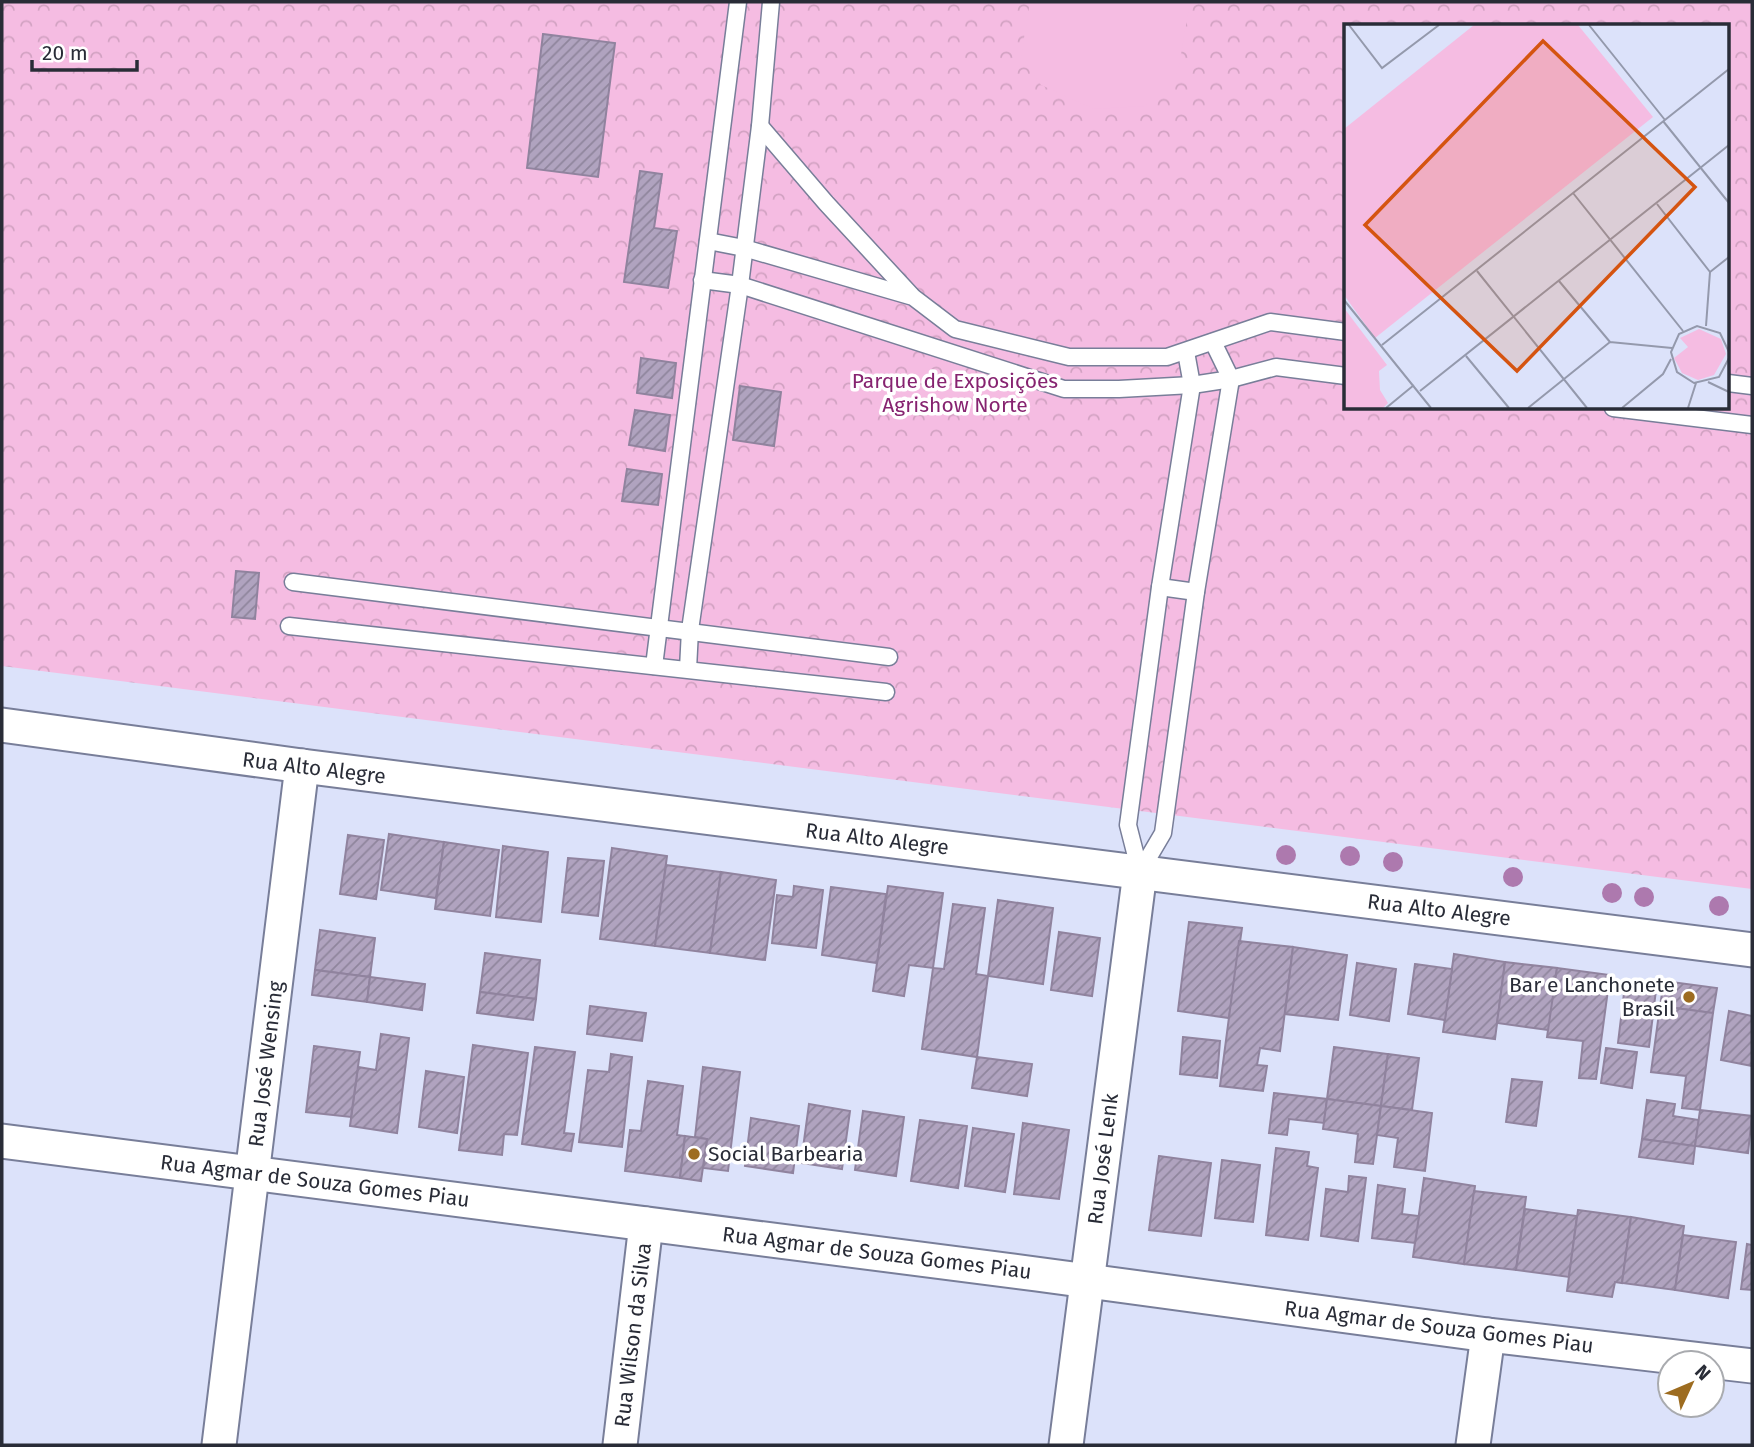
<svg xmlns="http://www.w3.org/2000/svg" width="1754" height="1447" font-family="'Fira Sans',sans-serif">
<defs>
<pattern id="forest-crowns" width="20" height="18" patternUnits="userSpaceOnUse" patternTransform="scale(1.75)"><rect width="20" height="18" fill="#f5bce2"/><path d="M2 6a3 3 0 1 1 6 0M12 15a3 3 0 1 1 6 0" fill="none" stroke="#d2a2c2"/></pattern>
<pattern id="building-hatch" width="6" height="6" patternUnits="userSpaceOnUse" patternTransform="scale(1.75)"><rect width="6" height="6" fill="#b0a3bf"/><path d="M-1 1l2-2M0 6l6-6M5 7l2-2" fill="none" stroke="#8f859c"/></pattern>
</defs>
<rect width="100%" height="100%" fill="#dce2fa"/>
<path fill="url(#forest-crowns)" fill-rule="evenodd" d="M2,2H1752V889L2,666ZM1346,26H1728V408H1346Z"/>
<path fill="#f5bce2" d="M1030,2H1190L1178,72L1145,106L1094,109L1041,85L1021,56Z"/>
<g fill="url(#building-hatch)" stroke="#90839e" stroke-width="2">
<path d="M543,34L615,43L598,177L527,168Z"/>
<path d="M640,171L662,174L654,228L677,231L668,288L624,282Z"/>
<path d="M641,358L676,363L672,398L637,393Z"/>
<path d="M740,386L781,392L774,446L733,440Z"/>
<path d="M635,410L670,415L665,451L629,445Z"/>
<path d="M627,469L662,474L658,505L622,501Z"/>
<path d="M236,571L259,573L255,619L232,617Z"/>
<path d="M389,834L444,842L436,898L381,890Z"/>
<path d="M348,835L384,840L376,899L340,894Z"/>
<path d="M444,842L499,850L490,916L435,909Z"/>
<path d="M503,846L548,852L541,922L496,917Z"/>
<path d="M612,848L667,856L655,946L600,939Z"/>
<path d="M568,858L604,861L598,916L562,912Z"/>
<path d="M666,865L721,872L710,953L655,946Z"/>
<path d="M721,872L776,880L765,960L710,953Z"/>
<path d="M794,886L823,890L816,948L772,943L777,895L793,897Z"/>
<path d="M888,886L943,893L933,968L909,965L904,996L873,991Z"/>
<path d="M831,887L886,894L877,963L822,955Z"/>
<path d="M998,900L1053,908L1043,984L988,976Z"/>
<path d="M953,904L985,908L976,974L988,976L977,1057L922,1049L933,968L944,969Z"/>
<path d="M1189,922L1242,928L1229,1018L1178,1011Z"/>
<path d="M320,930L375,938L370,977L315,970Z"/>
<path d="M1059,932L1100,938L1092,996L1051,990Z"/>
<path d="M1239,941L1293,947L1280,1051L1260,1048L1257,1065L1267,1066L1263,1091L1220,1086Z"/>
<path d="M1293,947L1347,955L1338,1020L1285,1014Z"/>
<path d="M485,953L540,960L536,999L480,992Z"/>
<path d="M1454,954L1505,962L1495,1039L1443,1032Z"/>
<path d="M1505,962L1557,968L1549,1030L1497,1023Z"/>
<path d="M1357,963L1396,969L1389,1021L1350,1015Z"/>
<path d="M1415,964L1452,969L1445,1020L1408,1014Z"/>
<path d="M1557,968L1610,975L1596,1079L1579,1078L1583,1041L1547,1037Z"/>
<path d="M315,970L370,977L367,1002L312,995Z"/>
<path d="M370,977L425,984L422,1010L367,1002Z"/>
<path d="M1664,981L1717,988L1713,1013L1660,1006Z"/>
<path d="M1625,985L1656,990L1649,1047L1618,1043Z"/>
<path d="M480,992L536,999L533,1020L477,1013Z"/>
<path d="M590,1006L646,1013L642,1041L587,1034Z"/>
<path d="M1660,1006L1713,1013L1700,1110L1682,1108L1686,1076L1651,1072Z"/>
<path d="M1729,1011L1752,1016V1066L1721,1060Z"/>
<path d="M381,1034L409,1038L397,1133L350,1126L358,1067L376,1070Z"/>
<path d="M1183,1037L1220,1041L1217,1078L1180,1074Z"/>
<path d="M473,1045L528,1053L517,1135L504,1134L502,1155L459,1150Z"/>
<path d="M314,1046L360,1052L351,1117L306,1112Z"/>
<path d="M535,1047L575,1052L564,1133L574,1134L571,1151L522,1144Z"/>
<path d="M1334,1047L1388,1054L1381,1106L1327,1099Z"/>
<path d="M1606,1048L1637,1052L1632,1088L1601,1083Z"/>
<path d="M611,1054L632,1057L622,1147L579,1142L588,1070L609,1072Z"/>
<path d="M1388,1054L1419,1058L1412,1110L1381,1106Z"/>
<path d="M977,1057L1032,1064L1027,1096L972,1088Z"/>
<path d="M703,1067L740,1072L728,1171L703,1168L707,1139L695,1137Z"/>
<path d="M426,1071L464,1077L457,1133L419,1127Z"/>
<path d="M1512,1079L1542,1082L1536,1126L1506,1122Z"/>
<path d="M648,1081L683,1086L677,1135L685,1136L680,1178L625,1171L630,1130L641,1131Z"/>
<path d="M1274,1093L1327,1099L1324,1123L1289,1119L1287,1135L1269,1133Z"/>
<path d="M1327,1099L1381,1106L1373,1164L1355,1162L1358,1134L1323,1129Z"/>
<path d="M1647,1100L1675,1104L1673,1116L1699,1120L1695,1146L1642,1139Z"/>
<path d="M809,1104L850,1111L842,1169L801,1163Z"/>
<path d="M1381,1106L1432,1113L1425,1171L1394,1167L1398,1138L1377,1135Z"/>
<path d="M1700,1110L1752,1116L1748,1153L1695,1146Z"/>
<path d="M863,1111L904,1117L896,1176L855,1170Z"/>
<path d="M751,1118L799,1126L793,1173L745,1166Z"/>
<path d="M920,1120L967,1126L958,1188L911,1181Z"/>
<path d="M1023,1123L1069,1130L1059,1199L1014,1194Z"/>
<path d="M973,1128L1014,1134L1005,1192L965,1186Z"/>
<path d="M685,1136L707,1139L701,1181L680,1178Z"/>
<path d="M1642,1139L1695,1146L1693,1164L1639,1157Z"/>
<path d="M1276,1148L1309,1152L1307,1166L1318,1168L1308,1240L1266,1235Z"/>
<path d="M1159,1156L1211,1163L1201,1236L1149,1230Z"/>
<path d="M1222,1160L1260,1165L1253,1222L1215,1218Z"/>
<path d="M1349,1176L1366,1178L1358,1241L1321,1236L1326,1189L1348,1192Z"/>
<path d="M1424,1178L1475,1186L1464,1264L1413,1257Z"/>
<path d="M1378,1185L1405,1189L1402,1214L1419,1216L1415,1243L1372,1238Z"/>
<path d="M1474,1191L1526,1197L1516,1270L1464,1264Z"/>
<path d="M1525,1209L1577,1216L1569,1277L1516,1270Z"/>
<path d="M1578,1210L1631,1217L1622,1283L1615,1282L1612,1297L1567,1291Z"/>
<path d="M1631,1217L1684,1226L1675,1290L1622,1283Z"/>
<path d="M1683,1235L1736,1242L1728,1298L1675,1290Z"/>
<path d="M1747,1244L1752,1245V1290L1741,1289Z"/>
</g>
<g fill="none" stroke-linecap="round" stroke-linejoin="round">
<defs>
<g id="service">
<path d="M760,126L826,203L911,295"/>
<path d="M708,241L744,248L913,297L955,329L1069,357H1167L1270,322L1346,332"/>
<path d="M702,280L740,285L1064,389H1119L1192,385L1231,379L1276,367L1346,376"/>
<path d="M1728,383L1752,386"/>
<path d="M1613,408L1752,425"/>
<path d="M293,582L889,657"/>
<path d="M1160,587L1196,592"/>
<path d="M289,626L886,692"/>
<path d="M654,666L738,2"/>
<path d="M688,669L690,630L740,285L760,126L771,2"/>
<path d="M1140,872L1163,833L1196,592L1231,379L1213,342"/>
<path d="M1140,872L1128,825L1160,587L1192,385L1186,352"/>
</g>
<g id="minor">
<path d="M2,725L302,766L1752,950"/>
<path d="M2,1141L1036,1274L1488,1335L1752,1366"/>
<path d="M219,1445L302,766"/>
<path d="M620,1445L646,1224"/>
<path d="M1066,1445L1140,872"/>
<path d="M1473,1445L1488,1335"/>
</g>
</defs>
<use href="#service" stroke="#787e99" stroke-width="19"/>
<use href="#minor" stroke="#787e99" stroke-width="37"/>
<use href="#service" stroke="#fff" stroke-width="16"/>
<use href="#minor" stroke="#fff" stroke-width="33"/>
</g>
<g fill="#ad79ae">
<circle cx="1286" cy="855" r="10"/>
<circle cx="1350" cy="856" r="10"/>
<circle cx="1393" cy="862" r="10"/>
<circle cx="1513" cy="877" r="10"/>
<circle cx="1612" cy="893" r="10"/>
<circle cx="1644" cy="897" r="10"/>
<circle cx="1719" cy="906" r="10"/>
</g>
<g fill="#9d6c20" stroke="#fff" stroke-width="2.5">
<circle cx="1689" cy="997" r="7"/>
<circle cx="694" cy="1154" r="7"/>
</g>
<g text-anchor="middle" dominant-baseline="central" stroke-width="7" stroke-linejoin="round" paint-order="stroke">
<g font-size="21" fill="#862370" stroke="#fff">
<text x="955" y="381">Parque de Exposições<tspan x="955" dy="24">Agrishow Norte</tspan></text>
</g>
<g font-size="21" fill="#292c37" stroke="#fff">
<text transform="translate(314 768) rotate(7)">Rua Alto Alegre</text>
<text transform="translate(877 839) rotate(7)">Rua Alto Alegre</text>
<text transform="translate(1439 910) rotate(7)">Rua Alto Alegre</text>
<text transform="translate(266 1064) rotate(-83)">Rua José Wensing</text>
<text transform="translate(1103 1159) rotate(-83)">Rua José Lenk</text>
<text transform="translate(315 1181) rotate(7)">Rua Agmar de Souza Gomes Piau</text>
<text transform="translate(877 1253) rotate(7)">Rua Agmar de Souza Gomes Piau</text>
<text transform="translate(1439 1327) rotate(7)">Rua Agmar de Souza Gomes Piau</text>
<text transform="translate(633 1335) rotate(-83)">Rua Wilson da Silva</text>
</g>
<g font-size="21" fill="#292c37" stroke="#fff" text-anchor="end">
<text x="1675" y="985">Bar e Lanchonete<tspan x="1675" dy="24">Brasil</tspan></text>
<text x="708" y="1154" text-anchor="start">Social Barbearia</text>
</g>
</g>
<g transform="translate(1344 24)">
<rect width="385" height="385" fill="#dce2fa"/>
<path d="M0,284L43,341L35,347L36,366L44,379L39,384H0ZM355,305L377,315L382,330L370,351L354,356L338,349L330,334L344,323L336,314Z" fill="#f5bce2"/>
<path d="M130,1H234L309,93L31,314L0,271V105Z" fill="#f5bce2"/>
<path d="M127,55L148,84L149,91L136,100L108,69Z" fill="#f5bce2"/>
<path fill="none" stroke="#9499ac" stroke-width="2" d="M5,1L38,44L95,1M245,1L321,96M319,97L385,179M229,169L339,307M313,180L366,248M133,247L243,384M366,248L385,233M215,257L266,318M0,276L87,384M362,302L366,248M38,321L385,45M385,328L376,309L353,302L335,310L327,328L333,348L350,359L375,353L385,334M122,332L165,384M364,358L385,368M76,367L385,121M42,384L70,361M184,384L266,318L328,324M278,384L319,350L327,335M344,384L352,359"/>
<path fill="#d55410" fill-opacity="0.15" stroke="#d55410" stroke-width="3.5" d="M199,17L351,163L173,347L21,201Z"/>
<rect width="385" height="385" fill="none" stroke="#292c37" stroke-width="3.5"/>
</g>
<rect width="1754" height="1447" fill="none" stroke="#292c37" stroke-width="7"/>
<g transform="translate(1691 1384) rotate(46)"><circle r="33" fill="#ffffff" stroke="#a9abaf" stroke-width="2"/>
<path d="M0-5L12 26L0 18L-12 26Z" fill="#9d6c20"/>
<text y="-10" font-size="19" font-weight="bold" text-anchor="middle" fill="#292c37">N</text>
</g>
<path d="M32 60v10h105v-10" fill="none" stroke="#292c37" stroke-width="3.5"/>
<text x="42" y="60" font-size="21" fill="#292c37" stroke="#ffffff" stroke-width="5" paint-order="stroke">20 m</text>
</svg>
